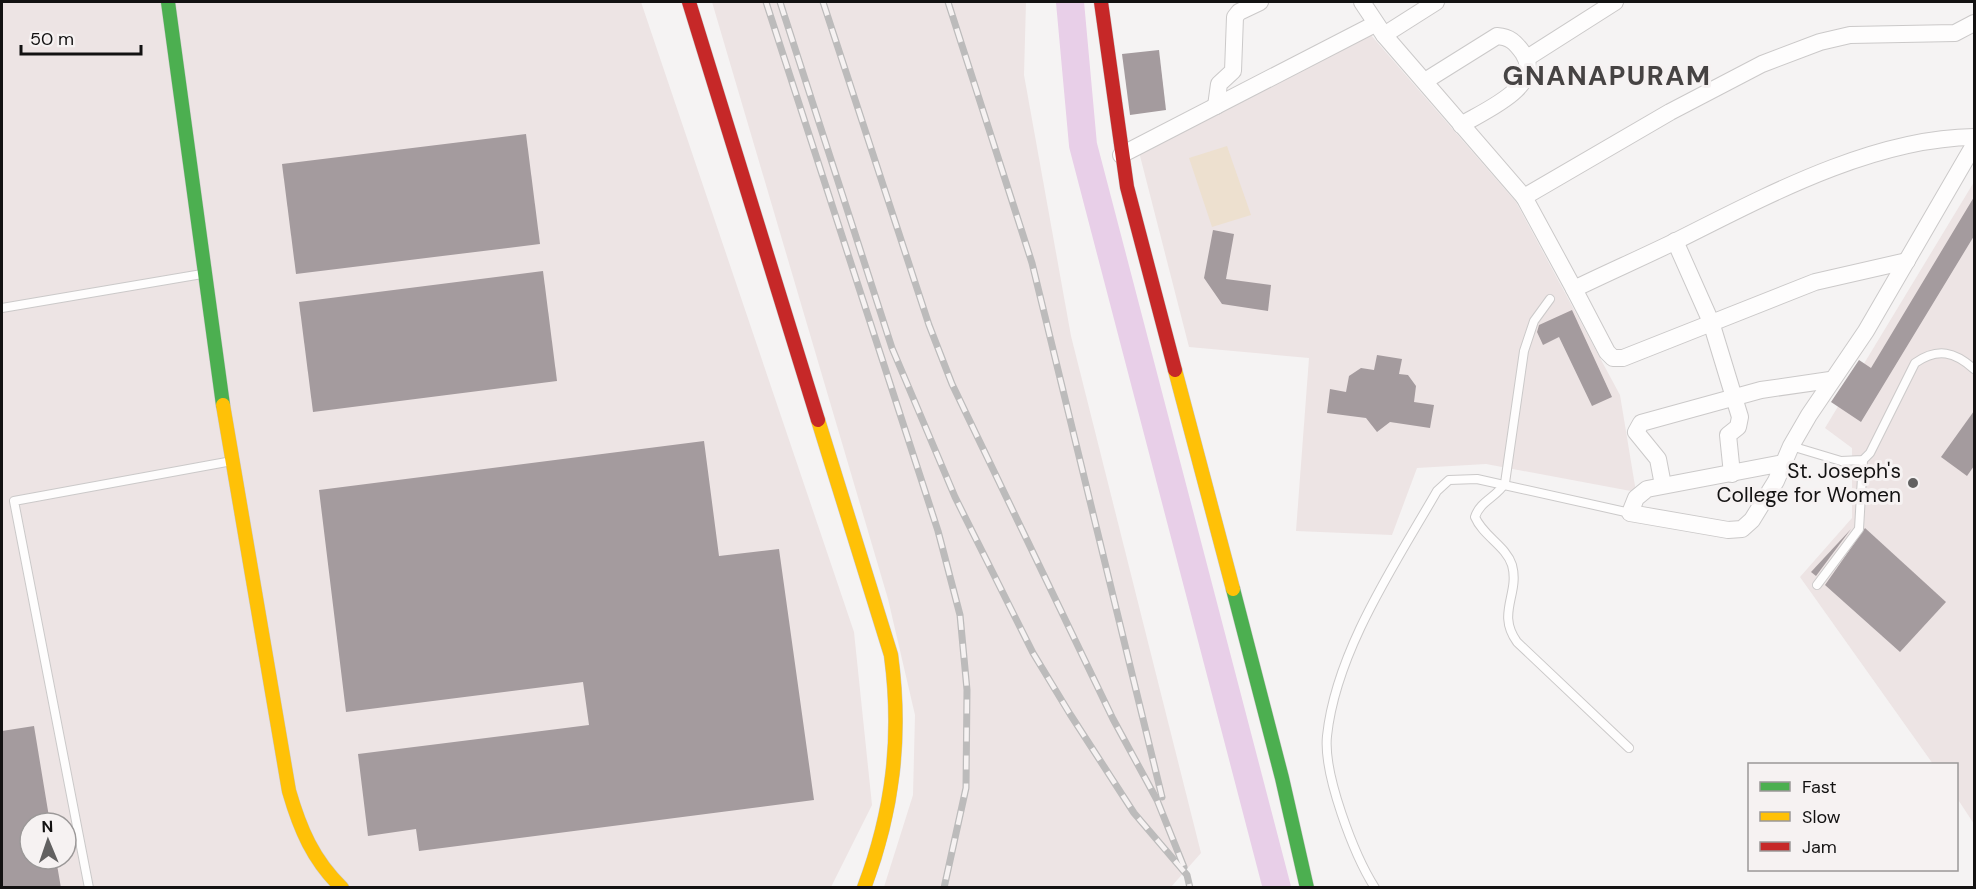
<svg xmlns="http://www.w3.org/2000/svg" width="1976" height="889" font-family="'DM Sans',sans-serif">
<rect width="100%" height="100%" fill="#f5f3f3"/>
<g fill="#ede4e4" fill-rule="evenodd">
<path d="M2,2H641L854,632L872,805L831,887L2,888ZM30,823H66V859H30Z"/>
<path d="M712,2H1026L1024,75L1071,336L1201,853L1171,887H884L913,795L915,715L888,599Z"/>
<path d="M1370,34L1516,202L1620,395L1636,492L1486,464L1417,468L1392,535L1296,531L1309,358L1189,347L1139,152Z"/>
<path d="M1974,182V824L1957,798L1956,764H1933L1800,577L1852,518V448L1825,428Z"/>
</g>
<path fill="#ede0cf" d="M1227,146L1251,215L1212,227L1189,158Z"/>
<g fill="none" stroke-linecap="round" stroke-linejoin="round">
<path stroke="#e8cfe8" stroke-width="28" d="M1070,2L1083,145L1277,888"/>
</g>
<g fill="#a49b9e">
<path d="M1159,50L1166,110L1130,115L1122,54Z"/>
<path d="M526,134L540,244L296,274L282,164Z"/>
<path d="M1974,197V236L1861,422L1831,402L1859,360L1871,368Z"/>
<path d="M1213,230L1234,234L1226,279L1271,285L1268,311L1222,304L1204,278Z"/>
<path d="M543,271L557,381L313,412L299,302Z"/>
<path d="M1572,310L1612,397L1592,406L1559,337L1543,345L1537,332L1539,325Z"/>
<path d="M1377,355L1402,359L1399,374L1408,375L1416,386L1414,402L1434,405L1430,428L1390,422L1377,432L1366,418L1327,413L1330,389L1346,392L1349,376L1361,368L1374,370Z"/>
<path d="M1974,411V466L1967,476L1941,457Z"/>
<path d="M704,441L719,556L779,549L814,800L419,851L416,829L368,836L358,754L589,725L583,682L346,712L319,490Z"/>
<path d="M1865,528L1946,602L1900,652L1825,585Z"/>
<path d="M1851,529L1816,576L1811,572Z"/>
<path d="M34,726L50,823H30V859H56L61,888H2V731Z"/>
</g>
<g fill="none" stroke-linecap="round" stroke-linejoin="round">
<defs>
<g id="lane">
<path d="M1550,299L1534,321L1524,351L1505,483C1497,497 1480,501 1475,517C1483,536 1506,546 1512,565C1520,594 1496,613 1517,642L1629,748"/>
<path d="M2,308L202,274"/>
<path d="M1791,446L1841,461L1863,460L1870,453L1915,363C1938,347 1955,352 1974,369"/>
<path d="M1817,585L1859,529L1863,460"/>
<path d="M89,888L14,501L232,461"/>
<path d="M1375,888C1354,855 1323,774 1327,736C1336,651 1395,564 1437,491L1449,480L1477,479L1630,513"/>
</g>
<g id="street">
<path d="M1362,2L1384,35L1524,197L1670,112L1762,64L1820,42L1850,35L1955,33L1974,23"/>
<path d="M1384,35L1436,2"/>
<path d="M1527,58L1615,2"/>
<path d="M1425,81L1497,36C1510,37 1515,42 1523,53C1545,86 1484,111 1461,125"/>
<path d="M1216,106L1219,84L1233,71L1235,17L1239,12L1260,2"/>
<path d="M1121,155L1375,24"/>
<path d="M1524,197L1574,289C1607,273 1641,258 1674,242C1764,197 1872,138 1974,137"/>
<path d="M1675,241L1711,322L1740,417L1738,427L1728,435L1732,474"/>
<path d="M1574,289L1607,352L1613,358H1623L1815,282L1907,261"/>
<path d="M1783,463L1647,489L1636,498L1630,513L1728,530L1742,529L1752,520L1776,481L1791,446L1809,415L1866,331L1974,145"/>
<path d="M1663,485L1658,459L1636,432L1641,423L1761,390L1830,380"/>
</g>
<g id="fast">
<path d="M168,2L223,405"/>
<path d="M1233,589L1282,778L1307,888"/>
</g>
<g id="slow">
<path d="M1175,370L1233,589"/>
<path d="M223,405L289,791C300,829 313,860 342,888"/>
<path d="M818,420L891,655C902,737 893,811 864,888"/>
</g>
<g id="jam">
<path d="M689,2L818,420"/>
<path d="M1101,2L1127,187L1175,370"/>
</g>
</defs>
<use href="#lane" stroke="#cbc9c9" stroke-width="10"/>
<use href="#street" stroke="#cbc9c9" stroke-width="18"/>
<use href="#fast" stroke="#cbc9c9" stroke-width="15"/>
<use href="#slow" stroke="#cbc9c9" stroke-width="15"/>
<use href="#jam" stroke="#cbc9c9" stroke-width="15"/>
<use href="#lane" stroke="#fefdfd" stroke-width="8"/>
<use href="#street" stroke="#fefdfd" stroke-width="16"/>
<use href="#fast" stroke="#4caf50" stroke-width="14"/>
<use href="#slow" stroke="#ffc107" stroke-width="14"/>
<use href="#jam" stroke="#c62828" stroke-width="14"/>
<defs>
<g id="rail">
<path d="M766,2L938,531L960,615L967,690L966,788L944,888"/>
<path d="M780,2L892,348L955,497L1033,653L1070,714L1134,813L1187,875L1190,888"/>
<path d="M823,2L929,325L952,384L1113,719L1157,800L1184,867"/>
<path d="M948,2L1032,263L1162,797"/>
</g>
</defs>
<use href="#rail" stroke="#bcbbbb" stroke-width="7"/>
<use href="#rail" stroke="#f6f2f2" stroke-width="4.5" stroke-dasharray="14" stroke-linecap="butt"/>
</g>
<circle fill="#626161" stroke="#f6f2f2" stroke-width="2" cx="1913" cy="483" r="6"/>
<g text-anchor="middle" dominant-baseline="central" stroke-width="6" stroke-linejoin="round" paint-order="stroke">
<g font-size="21" fill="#131212" stroke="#f6f2f2" text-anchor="end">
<text x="1901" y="471">St. Joseph's<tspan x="1901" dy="24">College for Women</tspan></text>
</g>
<g font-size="27" font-weight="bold" letter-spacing="1.5" fill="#464343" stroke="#f6f2f2">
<text x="1607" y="75">GNANAPURAM</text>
</g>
</g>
<rect width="1976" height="889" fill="none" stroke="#131212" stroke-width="6"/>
<rect x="1748" y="763" width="210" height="108" fill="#f6f2f2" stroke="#9b9898" stroke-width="1.5"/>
<rect x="1760" y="782" width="30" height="9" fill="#4caf50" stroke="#9b9898" stroke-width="1.5"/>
<text x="1802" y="793" font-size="18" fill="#131212">Fast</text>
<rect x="1760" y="812" width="30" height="9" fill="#ffc107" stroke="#9b9898" stroke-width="1.5"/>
<text x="1802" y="823" font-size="18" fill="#131212">Slow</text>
<rect x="1760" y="842" width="30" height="9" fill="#c62828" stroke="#9b9898" stroke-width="1.5"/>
<text x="1802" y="853" font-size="18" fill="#131212">Jam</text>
<g transform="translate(48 841) rotate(358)"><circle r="28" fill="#f6f2f2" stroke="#9b9898" stroke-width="1.5"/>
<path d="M0-4.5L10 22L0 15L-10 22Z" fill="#626161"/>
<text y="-9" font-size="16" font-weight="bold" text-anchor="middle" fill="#131212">N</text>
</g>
<path d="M21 45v9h120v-9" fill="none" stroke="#131212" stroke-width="3"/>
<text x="30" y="45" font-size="18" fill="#131212" stroke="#f6f2f2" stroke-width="4.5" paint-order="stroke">50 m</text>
</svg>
